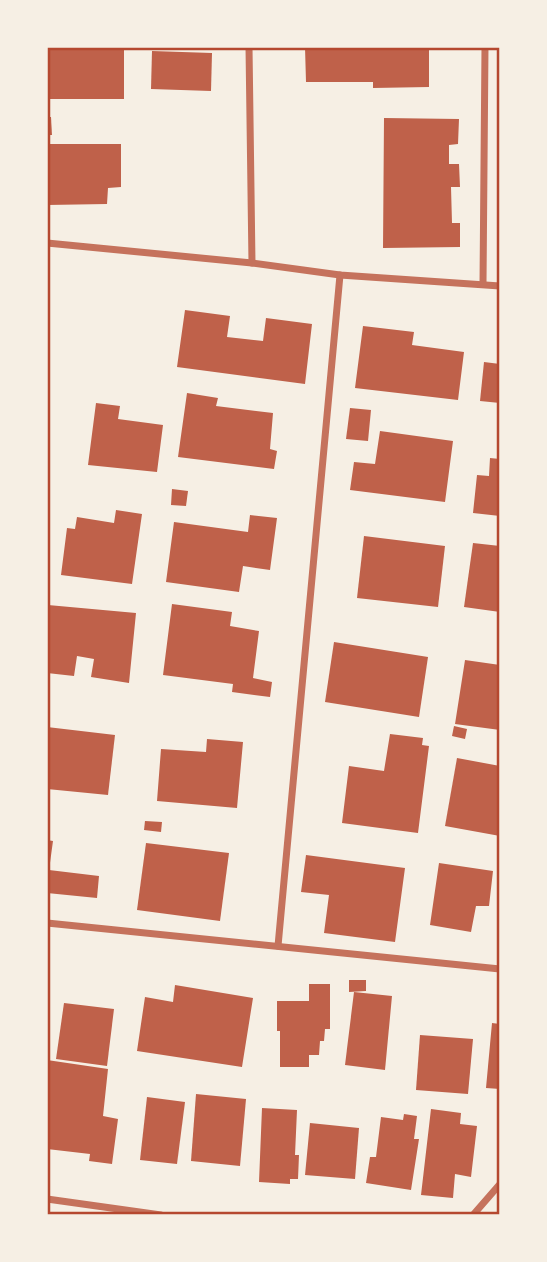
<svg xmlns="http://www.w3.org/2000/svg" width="547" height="1262" font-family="'Fira Sans Condensed',sans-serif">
<rect width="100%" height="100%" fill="#f6efe4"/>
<g fill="#bf614a">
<rect x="47" y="47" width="77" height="52"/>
<path d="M305,47H429V87L373,88V82H306Z"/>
<path d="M152,51L212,53L211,91L151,89Z"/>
<path d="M47,117H51L52,135H47Z"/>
<path d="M384,118L459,119L458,144L449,145V164H459L460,187H451L452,223H460V247L383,248Z"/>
<path d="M47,144H121V187L108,188L107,204L47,205Z"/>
<path d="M185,310L230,316L227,337L263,341L266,318L312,324L305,384L177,367Z"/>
<path d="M363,326L414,332L412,345L464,352L458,400L355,388Z"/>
<path d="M484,362L500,364V403L480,401Z"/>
<path d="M187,393L218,398L216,406L273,413L270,449L277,451L274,469L178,457Z"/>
<path d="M96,403L120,406L118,419L163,425L157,472L88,465Z"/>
<path d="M350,408L371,410L368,441L346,439Z"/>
<path d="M380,431L453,441L445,502L350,490L354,462L375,464Z"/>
<path d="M490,458L500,459V516L473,513L477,475L489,476Z"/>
<path d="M172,489L188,491L186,506L171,505Z"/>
<path d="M116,510L142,514L132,584L61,575L67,528L75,529L77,517L114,523Z"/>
<path d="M250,515L277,518L270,570L243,566L239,592L166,582L174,522L248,532Z"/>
<path d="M364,536L445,546L438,607L357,598Z"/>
<path d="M473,543L500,546V612L464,607Z"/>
<path d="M172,604L232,612L230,626L259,631L253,678L272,682L270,697L232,692L233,684L163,675Z"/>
<path d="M48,605L136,613L129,683L91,677L94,659L77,656L74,676L47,673Z"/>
<path d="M334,642L428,657L419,717L325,702Z"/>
<path d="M465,660L500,665V730L455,724Z"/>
<path d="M454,726L467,729L465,739L452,736Z"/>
<path d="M47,727L115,735L108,795L47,789Z"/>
<path d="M390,734L423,738L422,745L429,746L418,833L342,823L349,766L384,771Z"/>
<path d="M207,739L243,742L237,808L157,801L161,749L206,752Z"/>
<path d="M457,758L500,766V836L445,826Z"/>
<path d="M145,821L162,822L161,832L144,830Z"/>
<path d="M47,840L53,841L49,870L99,876L97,898L47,893Z"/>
<path d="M146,843L229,853L220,921L137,910Z"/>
<path d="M306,855L405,868L395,942L324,933L329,895L301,892Z"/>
<path d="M439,863L493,871L489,906H476L471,932L430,925Z"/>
<path d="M349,980H366V991L349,992Z"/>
<path d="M309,984H330V1029H325L324,1041H320L319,1055H309V1067H280V1031H277V1001H309Z"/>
<path d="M175,985L253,998L242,1067L137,1051L145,997L173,1002Z"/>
<path d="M354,992L392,996L385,1070L345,1065Z"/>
<path d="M64,1003L114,1009L107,1066L56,1059Z"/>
<path d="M492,1023L500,1024V1089L486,1088Z"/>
<path d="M420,1035L473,1039L468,1094L416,1090Z"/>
<path d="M47,1060L108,1069L103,1116L118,1119L112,1164L89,1161L90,1154L47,1149L49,1136H47Z"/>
<path d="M196,1094L246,1099L240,1166L191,1161Z"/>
<path d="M147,1097L185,1102L177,1164L140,1160Z"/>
<path d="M262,1108L297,1110L295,1155H299L298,1179H290V1184L259,1182Z"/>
<path d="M431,1109L461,1113L460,1124L477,1126L471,1177L455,1174L453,1198L421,1195Z"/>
<path d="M404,1114L417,1116L414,1139H419L411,1190L366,1183L370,1157H376L381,1117L403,1120Z"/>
<path d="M310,1123L359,1128L355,1179L305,1175Z"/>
</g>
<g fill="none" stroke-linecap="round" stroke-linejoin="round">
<g stroke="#c5725c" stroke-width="7">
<path d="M249,47L252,263"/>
<path d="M47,243L252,263L340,275L500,286"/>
<path d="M483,284L485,47"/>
<path d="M47,923L500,969"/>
<path d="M278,946L340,275"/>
<path d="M47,1199L161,1215"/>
<path d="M473,1215L500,1184"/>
</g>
</g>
<rect width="547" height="1262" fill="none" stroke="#f6efe4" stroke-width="98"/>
<rect x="49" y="49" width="449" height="1164" fill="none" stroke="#b5482f" stroke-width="2.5"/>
</svg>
